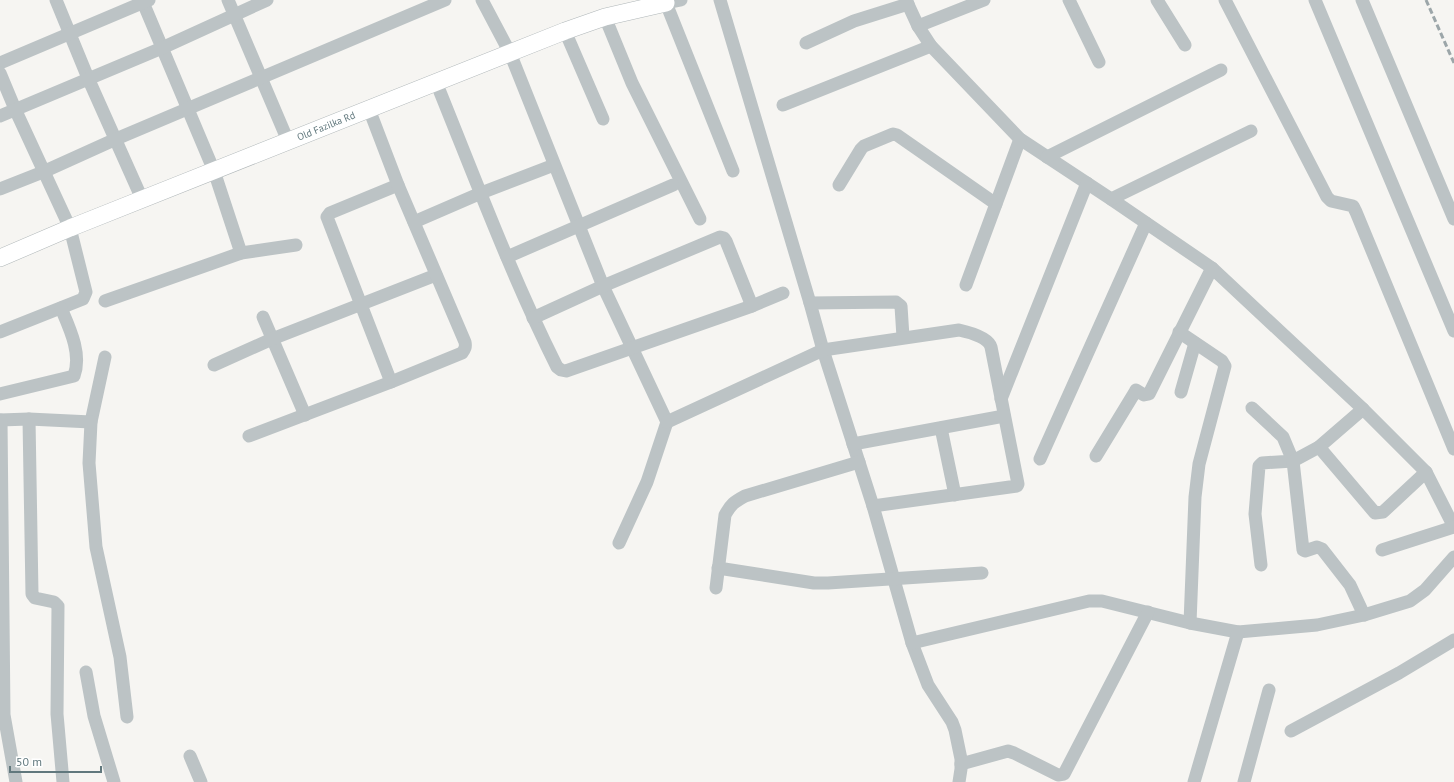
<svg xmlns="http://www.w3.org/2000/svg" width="1454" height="782" font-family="'PT Sans',sans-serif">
<rect width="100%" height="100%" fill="#f6f5f2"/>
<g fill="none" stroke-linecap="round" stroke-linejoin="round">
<defs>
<path id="major" d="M0,258L70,228L565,31L605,17L666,3L665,0"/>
</defs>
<use href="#major" stroke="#b0b7b9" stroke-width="18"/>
<g stroke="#bcc3c5" stroke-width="13">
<path d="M56,0L88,78L142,199"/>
<path d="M142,0L214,171L241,253"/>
<path d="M228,0L288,141"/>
<path d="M482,0L510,53L603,286L667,422L647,482L619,543"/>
<path d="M681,0L666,3L733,171"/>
<path d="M720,0L810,303L823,350L873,506L912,643L928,685L952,722L955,730L961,759V769L959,782"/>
<path d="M906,0L918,26L931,46L1020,139L1111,199L1212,268L1363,409L1426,472L1454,527"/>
<path d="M1069,0L1099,62"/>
<path d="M1157,0L1185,45"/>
<path d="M1225,0L1327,197L1331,201L1353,206L1356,212L1454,449"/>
<path d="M1315,0L1454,331"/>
<path d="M1362,0L1454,219"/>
<path d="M605,17L632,83L700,219"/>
<path d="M918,26L984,0"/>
<path d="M565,31L603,119"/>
<path d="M806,43L854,21L908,4"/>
<path d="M0,63L149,0"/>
<path d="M0,73L15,109L70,228L86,292L83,299L0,332"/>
<path d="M436,82C475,178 511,275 557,367L561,370L566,371L752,306L783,293"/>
<path d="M783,105L931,46"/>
<path d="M0,116L162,48L267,0"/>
<path d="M1047,157L1221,70"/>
<path d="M839,185L861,149L864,146L893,134L897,135L996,204"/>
<path d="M0,189L43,172L116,139L445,0"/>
<path d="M1111,199L1251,131"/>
<path d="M414,222L481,193L554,165"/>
<path d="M507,257L673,185"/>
<path d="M966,285L1020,139"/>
<path d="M105,301L241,253L296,245"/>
<path d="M810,303L896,302L901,306L903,337"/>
<path d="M263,317L305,415"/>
<path d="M533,318L603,286L720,237L724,238L726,241L752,306"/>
<path d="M1179,332L1222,361L1225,366L1199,464L1195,497L1190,623"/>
<path d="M105,357L91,422L89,463L96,547L120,657L127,717"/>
<path d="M214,365L272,339L436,275"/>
<path d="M391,382L327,217L330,213L398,185"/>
<path d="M1181,392L1195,343"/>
<path d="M0,394L74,376C82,354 70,329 61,308"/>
<path d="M1001,399L1087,183"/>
<path d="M1252,408L1283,437L1293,461L1262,463L1259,466L1255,514L1261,565"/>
<path d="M1363,409L1319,447L1293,461L1303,550L1305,551L1317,547L1322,549L1350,585L1364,615"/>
<path d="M29,419L32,594L35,598L54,602L58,606L57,714L63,782"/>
<path d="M0,420L29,419L91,422"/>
<path d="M1,420L4,715L16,782"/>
<path d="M667,422L823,350L959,330C968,332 988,337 991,347L1018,484L1017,486L873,506"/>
<path d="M941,428L955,495"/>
<path d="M249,436L391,382L462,353C465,349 466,347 465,342L398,185L369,109"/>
<path d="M853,444L1004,416"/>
<path d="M1319,447L1375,513L1383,512L1426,472"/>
<path d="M1096,456L1135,392L1136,390L1144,395L1149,394L1212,268"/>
<path d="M1040,459L1146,223"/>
<path d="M1382,550L1454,527"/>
<path d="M718,568L814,583H828L982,573"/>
<path d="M716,588L725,515C731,504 734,502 745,496L859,462"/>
<path d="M912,643L1089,601H1102L1190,623L1238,632L1317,625L1364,615L1410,601L1425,590L1454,557"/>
<path d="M86,672L94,716L114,782"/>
<path d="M1291,731L1399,673L1454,640"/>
<path d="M190,756L201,782"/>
<path d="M961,764L1008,751L1014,753L1058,775L1064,774L1148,612"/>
<path d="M1194,782L1238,632"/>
<path d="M1244,782L1269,690"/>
</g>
<use href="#major" stroke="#fff" stroke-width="17"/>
<path stroke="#9ca6a9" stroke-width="3" stroke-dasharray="6 3" stroke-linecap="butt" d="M1426,0L1454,63"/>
</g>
<g text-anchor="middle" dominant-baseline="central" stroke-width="4" stroke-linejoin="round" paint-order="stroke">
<g font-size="10" fill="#61787d" stroke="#fff">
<text transform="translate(326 126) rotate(-22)">Old Fazilka Rd</text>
</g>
</g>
<path d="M10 766v6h91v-6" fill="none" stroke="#61787d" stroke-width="2"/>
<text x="16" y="766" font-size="12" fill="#61787d" stroke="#ffffff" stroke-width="3" paint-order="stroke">50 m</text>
</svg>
